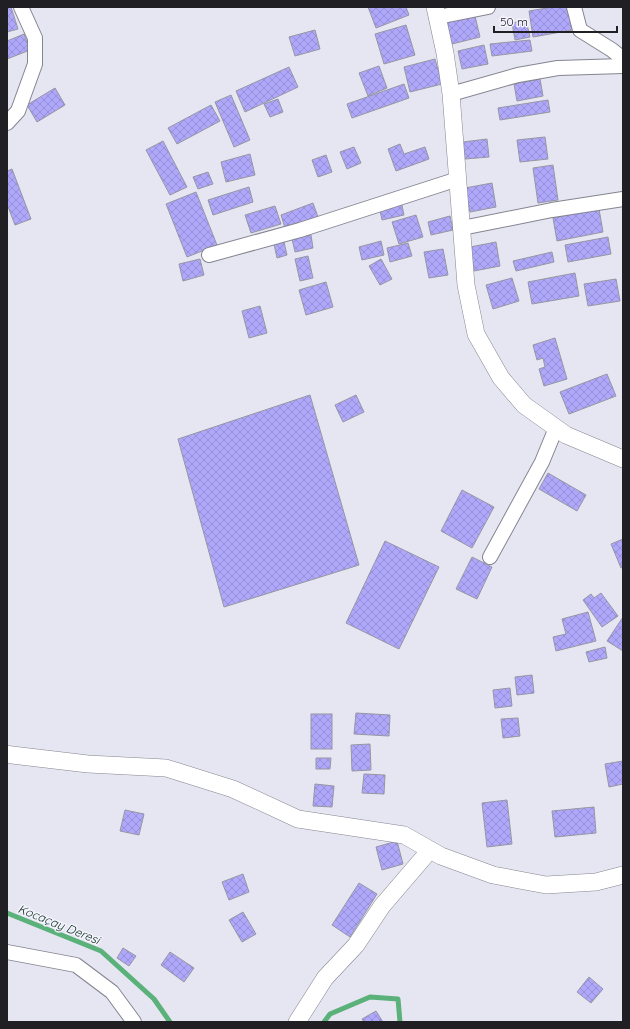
<svg xmlns="http://www.w3.org/2000/svg" width="630" height="1029" font-family="Quicksand,sans-serif">
<defs>
<pattern id="building-cross-hatch" width="8" height="8" patternUnits="userSpaceOnUse"><rect width="8" height="8" fill="#afa8fa"/><path d="M0 0l8 8M0 8l8-8" fill="none" stroke="#9690d6"/></pattern>
</defs>
<rect width="100%" height="100%" fill="#e6e6f3"/>
<g fill="none" stroke-linecap="round" stroke-linejoin="round">
<g stroke="#5bb17a" stroke-width="5">
<path d="M7,913L101,951L154,999L170,1022"/>
<path d="M324,1022L330,1014L370,997L398,999L400,1022"/>
</g>
</g>
<g fill="url(#building-cross-hatch)" stroke="#9696a2">
<path d="M7,7H11L18,29L7,32Z"/>
<path d="M368,7H406L409,15L376,28Z"/>
<path d="M553,7H568L572,30L533,37L529,11Z"/>
<path d="M475,16L480,37L452,44L447,22Z"/>
<path d="M526,20L530,37L515,40L512,23Z"/>
<path d="M406,25L415,55L384,64L375,34Z"/>
<path d="M315,30L320,49L295,56L289,37Z"/>
<path d="M24,34L30,50L7,59V41Z"/>
<path d="M530,40L532,51L492,56L490,44Z"/>
<path d="M484,45L488,64L462,69L458,51Z"/>
<path d="M435,59L442,84L410,92L404,67Z"/>
<path d="M379,66L387,88L368,96L359,73Z"/>
<path d="M289,67L298,87L245,112L236,91Z"/>
<path d="M540,79L543,96L517,101L514,84Z"/>
<path d="M404,84L409,98L352,118L347,104Z"/>
<path d="M55,88L65,105L37,122L27,105Z"/>
<path d="M231,95L250,140L234,147L215,102Z"/>
<path d="M278,99L283,112L270,117L264,104Z"/>
<path d="M548,100L550,112L500,120L498,108Z"/>
<path d="M211,105L220,121L177,144L168,128Z"/>
<path d="M545,137L548,159L520,162L517,140Z"/>
<path d="M487,139L489,157L465,159L463,142Z"/>
<path d="M163,141L187,187L170,195L146,150Z"/>
<path d="M400,144L404,154L425,147L429,159L396,171L388,149Z"/>
<path d="M354,147L361,163L347,169L340,152Z"/>
<path d="M250,154L255,175L226,182L221,162Z"/>
<path d="M326,155L332,172L318,177L312,160Z"/>
<path d="M553,165L558,200L538,203L533,168Z"/>
<path d="M12,169L31,219L15,225L7,204V171Z"/>
<path d="M208,172L213,184L198,189L193,177Z"/>
<path d="M492,183L496,207L470,212L465,188Z"/>
<path d="M249,187L253,202L213,215L208,200Z"/>
<path d="M196,192L217,245L187,257L166,204Z"/>
<path d="M401,201L404,215L382,220L379,206Z"/>
<path d="M313,203L318,217L285,228L281,215Z"/>
<path d="M275,206L281,224L251,233L245,215Z"/>
<path d="M599,209L603,232L557,241L553,218Z"/>
<path d="M416,215L423,237L399,244L392,222Z"/>
<path d="M450,216L453,230L431,235L428,222Z"/>
<path d="M311,235L313,248L295,252L292,239Z"/>
<path d="M608,237L611,254L568,262L565,245Z"/>
<path d="M381,241L384,255L362,260L359,247Z"/>
<path d="M284,242L287,255L277,258L274,244Z"/>
<path d="M496,242L500,266L474,271L470,247Z"/>
<path d="M408,243L412,256L390,262L387,248Z"/>
<path d="M443,249L448,275L429,278L424,252Z"/>
<path d="M552,252L554,262L516,271L513,261Z"/>
<path d="M308,256L313,278L300,281L295,259Z"/>
<path d="M200,259L204,275L183,281L179,264Z"/>
<path d="M381,259L392,279L380,285L369,266Z"/>
<path d="M575,273L579,296L532,304L528,282Z"/>
<path d="M512,278L519,301L493,309L486,285Z"/>
<path d="M616,279L620,301L588,306L584,284Z"/>
<path d="M326,282L333,307L306,315L299,290Z"/>
<path d="M260,306L267,333L249,338L242,311Z"/>
<path d="M555,338L567,379L544,386L539,369L545,367L543,358L537,360L533,345Z"/>
<path d="M607,374L616,396L569,414L560,392Z"/>
<path d="M310,395L359,565L224,607L178,439Z"/>
<path d="M356,395L364,412L343,422L335,405Z"/>
<path d="M548,473L586,495L577,511L539,489Z"/>
<path d="M462,490L494,507L472,548L441,531Z"/>
<path d="M623,539V567L621,568L611,544Z"/>
<path d="M385,541L439,567L399,649L346,623Z"/>
<path d="M472,557L492,567L477,599L456,589Z"/>
<path d="M601,593L618,616L602,627L583,600L591,594L594,598Z"/>
<path d="M588,612L596,641L556,651L553,637L566,634L562,619Z"/>
<path d="M623,617V651L607,641Z"/>
<path d="M605,647L607,658L589,662L586,652Z"/>
<path d="M532,675L534,693L517,695L515,677Z"/>
<path d="M510,688L512,706L495,708L493,690Z"/>
<path d="M356,713L390,715L389,736L354,734Z"/>
<rect x="311" y="714" width="21" height="35"/>
<path d="M518,718L520,736L503,738L501,719Z"/>
<path d="M370,744L371,770L352,771L351,745Z"/>
<path d="M316,758H331L330,769H316Z"/>
<path d="M623,761V784L609,787L605,764Z"/>
<path d="M364,774L385,775L384,794L362,793Z"/>
<path d="M315,784L334,786L332,807L313,806Z"/>
<path d="M507,800L512,844L487,847L482,803Z"/>
<path d="M594,807L596,833L555,837L552,811Z"/>
<path d="M125,810L144,814L139,835L120,831Z"/>
<path d="M397,841L403,864L382,870L376,847Z"/>
<path d="M243,874L249,892L229,900L222,882Z"/>
<path d="M359,883L377,894L350,937L332,925Z"/>
<path d="M243,912L256,934L242,942L229,920Z"/>
<path d="M123,948L136,956L129,966L117,958Z"/>
<path d="M170,952L194,968L184,982L161,965Z"/>
<path d="M589,977L603,989L591,1003L577,992Z"/>
<path d="M376,1011L383,1022H364L362,1019Z"/>
</g>
<g fill="none" stroke-linecap="round" stroke-linejoin="round">
<defs>
<g id="minor">
<path d="M574,7L580,30L612,50L623,59"/>
<path d="M438,17L488,7"/>
<path d="M451,94L518,75L558,68L623,66"/>
<path d="M7,123L18,111L35,64V38L21,7"/>
<path d="M462,228L552,210L623,199"/>
<path d="M209,255L300,230L458,179"/>
<path d="M490,557L542,462L556,428"/>
<path d="M7,952L76,965L112,992L134,1022"/>
</g>
<g id="tertiary">
<path d="M435,7L445,53L451,94L466,285L476,334L501,378L524,405L566,435L623,459"/>
<path d="M7,754L12,755L88,764L166,768L233,789L298,819L404,835L441,856L493,875L546,885L596,882L623,875"/>
<path d="M297,1022L325,978L356,945L382,906L430,850"/>
</g>
</defs>
<use href="#minor" stroke="#858591" stroke-width="16"/>
<use href="#tertiary" stroke="#858591" stroke-width="18"/>
<use href="#minor" stroke="#fff" stroke-width="14"/>
<use href="#tertiary" stroke="#fff" stroke-width="17"/>
</g>
<g text-anchor="middle" dominant-baseline="central" stroke-width="3" stroke-linejoin="round" paint-order="stroke">
<g font-size="12" font-style="italic" fill="#0e331d" stroke="#f4f3fe">
<text transform="translate(59 924) rotate(22)">Kocaçay Deresi</text>
</g>
</g>
<rect width="630" height="1029" fill="none" stroke="#202024" stroke-width="16"/>
<path d="M494 26v6h123v-6" fill="none" stroke="#202024" stroke-width="2"/>
<text x="500" y="26" font-size="12" fill="#202024" stroke="#f4f3fe" stroke-width="3" paint-order="stroke">50 m</text>
</svg>
